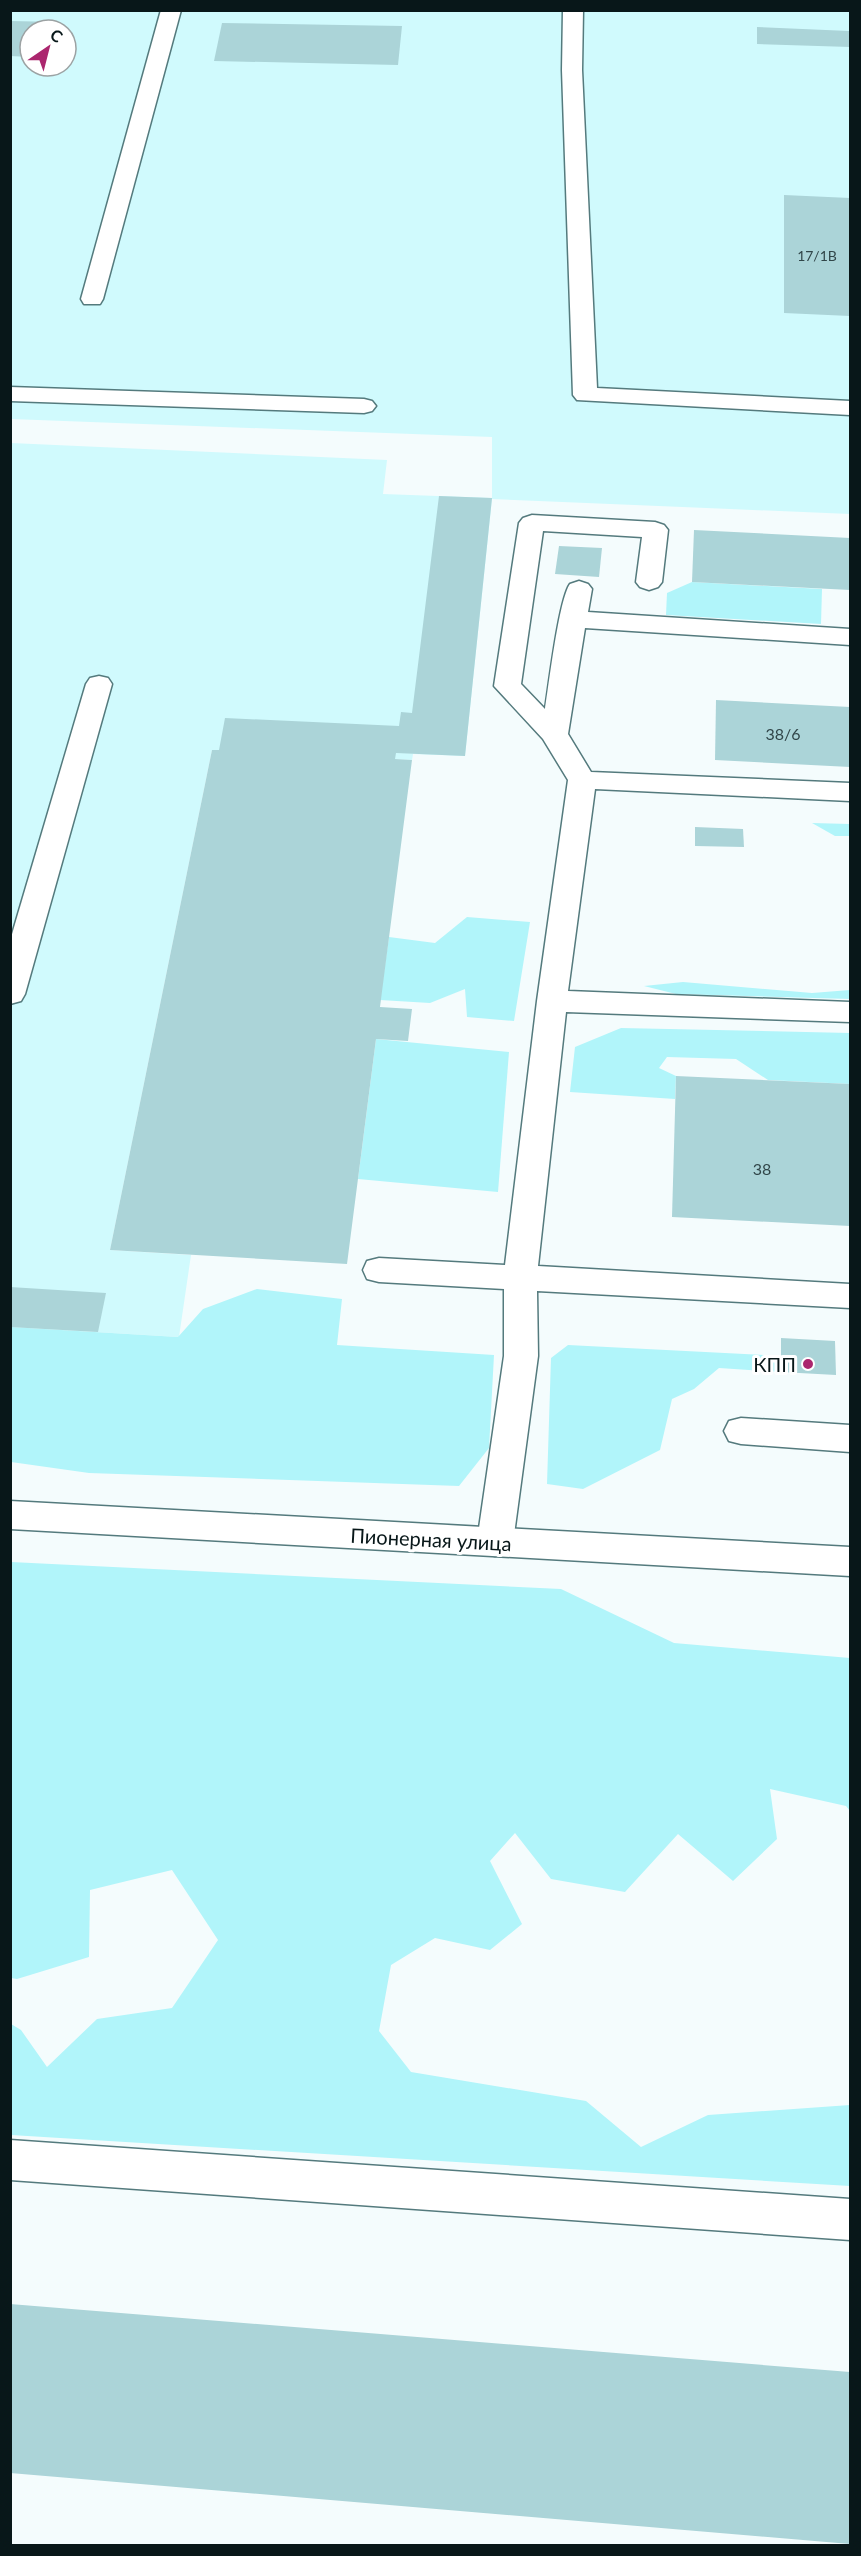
<svg xmlns="http://www.w3.org/2000/svg" width="861" height="2556" font-family="Lato,sans-serif">
<rect width="100%" height="100%" fill="#f4fcfd"/>
<path fill="#d0fafd" fill-rule="evenodd" d="M11,11H850V514L492,499L465,756L413,754L412,760L212,750L110,1250L191,1255L179,1337L11,1327V443L387,460L383,494L492,498V437L11,419ZM30,30H66V66H30Z"/>
<g fill="#b1f5fa">
<path d="M692,582L822,589L821,624L666,615L667,593Z"/>
<path d="M812,823L850,824V836H835Z"/>
<path d="M467,917L530,922L514,1021L467,1017L465,989L430,1003L380,1000L389,937L435,943Z"/>
<path d="M683,982L812,993L850,990V999L676,994L644,986Z"/>
<path d="M621,1028L850,1033V1084L768,1080L736,1059L667,1057L659,1068L676,1076L675,1099L570,1092L575,1047Z"/>
<path d="M376,1039L509,1052L498,1192L358,1179Z"/>
<path d="M257,1289L342,1299L337,1345L494,1355L489,1448L459,1486L89,1473L11,1462V1327L178,1337L203,1309Z"/>
<path d="M568,1345L781,1356V1372L719,1368L694,1389L672,1399L660,1450L583,1489L547,1484L551,1358Z"/>
<path d="M11,1562L561,1589L674,1643L850,1658V1811L846,1806L770,1789L777,1839L733,1881L678,1834L625,1892L551,1879L515,1833L490,1861L522,1924L490,1950L435,1938L391,1965L379,2031L411,2072L586,2101L641,2147L708,2115L850,2105V2186L11,2135V2024L21,2030L47,2067L97,2019L172,2008L218,1940L172,1870L90,1890L89,1957L17,1979L11,1978Z"/>
</g>
<g fill="#abd4d8">
<path d="M10,21L59,22L57,30H30V57L10,56Z"/>
<path d="M222,23L402,26L398,65L214,61Z"/>
<path d="M757,27L849,31L850,47L757,44Z"/>
<path d="M784,195L850,198V316L784,313Z"/>
<path d="M439,496L492,498L465,756L396,753L395,759L412,760L380,1007L412,1009L408,1041L376,1039L347,1264L110,1250L212,750H219L225,718L399,726L401,712L412,713Z"/>
<path d="M694,530L850,538V590L692,582Z"/>
<path d="M559,546L602,548L599,577L555,574Z"/>
<path d="M716,700L850,707V767L715,760Z"/>
<path d="M695,827L743,829L744,847L695,846Z"/>
<path d="M676,1076L850,1084V1226L672,1217Z"/>
<path d="M10,1287L106,1293L98,1332L10,1327Z"/>
<path d="M781,1338L835,1341L836,1375L781,1372Z"/>
<path d="M10,2304L850,2372V2544L10,2473Z"/>
</g>
<g fill="none" stroke-linecap="round" stroke-linejoin="round">
<defs>
<g id="lane">
<path d="M161,10H181L103,299L100,304H84L81,299Z"/>
<path d="M563,10H583L582,70L597,388L850,401V415L577,400L573,395L562,70Z"/>
<path d="M10,387L364,399L372,401L376,406L372,411L364,413L10,401Z"/>
<path d="M532,515L655,522L664,525L668,530L662,582L658,587L649,590L640,587L636,582L642,537L543,531L521,684L545,709C549,684 559,599 570,584L579,581L588,584L592,589L588,612L850,629V645L585,628L568,734L591,772L850,783V801L595,789L568,991L850,1002V1022L566,1012L538,1266L850,1284V1308L537,1291L538,1356L513,1542L508,1552L495,1556L482,1552L477,1542L504,1356V1289L379,1282L367,1279L363,1270L367,1261L379,1258L505,1265L537,1001L568,780L543,739L494,686L519,523L523,518Z"/>
<path d="M99,676L108,678L112,684L25,994L21,1001L10,1004V941L86,684L90,678Z"/>
<path d="M741,1418L850,1425V1452L741,1444L729,1441L724,1431L729,1421Z"/>
<path d="M10,2140L850,2199V2240L10,2180Z"/>
</g>
<path id="secondary" d="M10,1501L850,1547V1576L10,1529Z"/>
</defs>
<use href="#lane" stroke="#547a7d" stroke-width="3"/>
<use href="#secondary" stroke="#547a7d" stroke-width="3"/>
<use href="#lane" fill="#fff" fill-rule="evenodd"/>
<use href="#secondary" fill="#fff" fill-rule="evenodd"/>
</g>
<circle fill="#ab266e" stroke="#fff" stroke-width="2" cx="808" cy="1364" r="6"/>
<g text-anchor="middle" dominant-baseline="central" stroke-width="6" stroke-linejoin="round" paint-order="stroke">
<g font-size="14" fill="#314649">
<text x="817" y="255">17/1В</text>
</g>
<g font-size="16" fill="#314649">
<text x="783" y="733">38/6</text>
<text x="762" y="1168">38</text>
</g>
<g font-size="20" fill="#081719" stroke="#fff" text-anchor="end">
<text x="796" y="1364">КПП</text>
</g>
<g font-size="20" fill="#081719" stroke="#fff">
<text transform="translate(431 1539) rotate(3)">Пионерная улица</text>
</g>
</g>
<rect width="861" height="2556" fill="none" stroke="#081719" stroke-width="24"/>
<g transform="translate(48 48) rotate(35)"><circle r="28" fill="#ffffff" stroke="#9ca2a3" stroke-width="1.5"/>
<path d="M0-4.5L10 22L0 15L-10 22Z" fill="#ab266e"/>
<text y="-9" font-size="16" font-weight="bold" text-anchor="middle" fill="#081719">С</text>
</g>
</svg>
